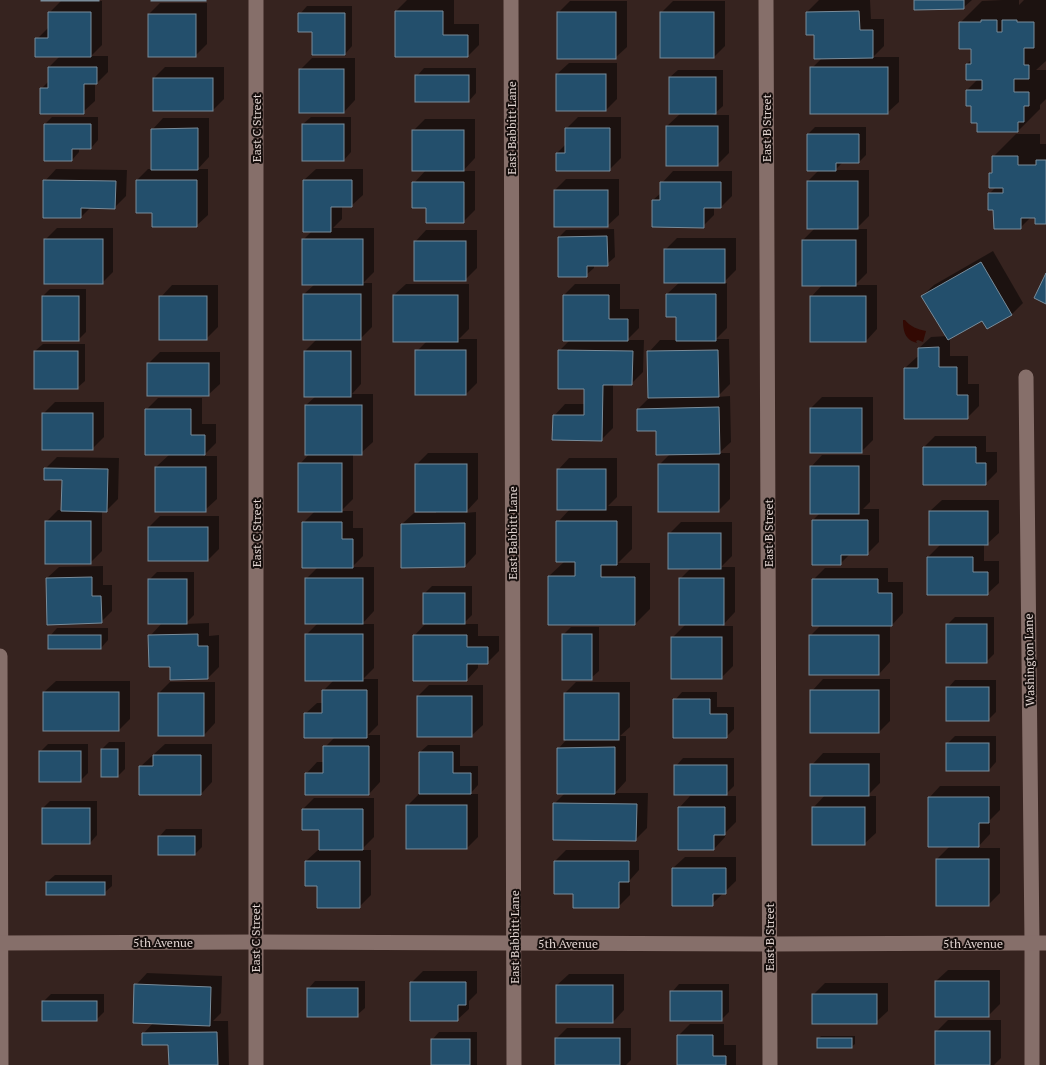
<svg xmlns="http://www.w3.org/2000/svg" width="1046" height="1065" font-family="'PT Serif',serif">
<rect width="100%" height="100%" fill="#36231f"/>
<path fill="#330903" d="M903,320H905C911,327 917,329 926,331L923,342L918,340L916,341L917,343C905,340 903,331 903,320Z"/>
<g fill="#0007">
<path d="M62,0H98L97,1H102V45L91,56H108V72L97,83H95V101L83,112L41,89L49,81V67L60,56L37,39L49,27V13Z"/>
<path d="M407,0H454V24H479V45L468,56L396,11Z"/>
<path d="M819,0H870L871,19H884V46L873,57H899V102L887,113L812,68L822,58L807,12Z"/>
<path d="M915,0H972L963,8Z"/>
<path d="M1002,0H1019V5L1024,0H1046V61L1036,70H1046V99L1040,105V109L1018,131L978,122L967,90L978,79L967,64L972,59V48L961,22L982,1Z"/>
<path d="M570,1H627V47L615,58L559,12Z"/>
<path d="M673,1H725V46L714,57L661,13Z"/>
<path d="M160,3H207V44L195,56L149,14Z"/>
<path d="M307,6H352V46L345,54L313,31L300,14Z"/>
<path d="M312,58H355V100L344,112L300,70Z"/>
<path d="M569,63H617V99L606,110L557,74Z"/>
<path d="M165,67H224V99L213,110L154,78Z"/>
<path d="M424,68H476V93L469,101L417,76Z"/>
<path d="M678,70H723V106L713,115H729V153L718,164L667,126L681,113L670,77Z"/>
<path d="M52,117H98V140L91,148H79V152L72,160L45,124Z"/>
<path d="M311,117H351V152L344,160L303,124Z"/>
<path d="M578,117H621V158L610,169L557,153L566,144V129Z"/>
<path d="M163,118H209V157L198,169H208V215L196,226L153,211L137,180L148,169H152V130Z"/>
<path d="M425,119H475V158L463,171H475V210L464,221L427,207L414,183L426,170L414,130Z"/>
<path d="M815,127H866V155L859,162H843L835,170H869V216L856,229H867V273L855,285H877V329L866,341L812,296L823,284L803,240L816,227L808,181L819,170L808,134Z"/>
<path d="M1016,134H1040V144H1046V222L1037,216H1032L1020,228L995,208L989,194L996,187L990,173L994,170V156Z"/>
<path d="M56,169L127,170L126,196L115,207H91L81,217L45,181Z"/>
<path d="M316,169H363V195L351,206H342V219L333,228H374V272L363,283H372V327L359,340H361V384L352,394H373V442L361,453H353V499L341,511H353V528H363V556L352,567H374V611L362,624H374V668L363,679H378V725L368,735H380V782L369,794L306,774L317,762H325V747L335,737L305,714L317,703H323V691L334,680L306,635L319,622L306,579L318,567L303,523L316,510L300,464L310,453L306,405L316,396L305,351L318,338L304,294L315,284L303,240L312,231L304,180Z"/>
<path d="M673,171H732V196L721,207H714V215L703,226L653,200L662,192V183Z"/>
<path d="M566,179H619V215L607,226L555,190Z"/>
<path d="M57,228H113V272L102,283L46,239Z"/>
<path d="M614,229L615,257L607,264H594V268L586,275L559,237L566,230Z"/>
<path d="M426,230H477V268L465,280L415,242Z"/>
<path d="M677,238H736V270L723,283H727V328L716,339H729L730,384L717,397L730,396L731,442L719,453H730V499L718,511L660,464L670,454L657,429L638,409L649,398V352L660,340H677V316L667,294L681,281L666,249Z"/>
<path d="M993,251L1023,303L1012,314L987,328L982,319L950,337V356H968V384H979V406L968,417L905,368L917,357H919V348L931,337L948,336L922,296L934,285Z"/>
<path d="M406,284H469V329L459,339H477V383L466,394L417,351L427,341L394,295Z"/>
<path d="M575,284H620V309H639V328L627,340H644L643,372L631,384H613V428L601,440L554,416L565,404H585V388L560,350L570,340L564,295Z"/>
<path d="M172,285H218V327L206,339L161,297Z"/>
<path d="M50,289H86V332L78,340L43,296Z"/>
<path d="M43,344H85V381L77,388L35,351Z"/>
<path d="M160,352H220V384L208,395L148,364Z"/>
<path d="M822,397H873V440L861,452L811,408Z"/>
<path d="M158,398H202V424H216V443L203,456H217V499L205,510L156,467L170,454L147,409Z"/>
<path d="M55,402H104V437L92,449L44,413Z"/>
<path d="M935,436H986V452H997V472L986,483L924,447Z"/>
<path d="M428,453H478V499L465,513L476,512V554L465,566L402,524L414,513H436V510L417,464Z"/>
<path d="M822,455H870V502L863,509H879V542L867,554H850L841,563L813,520L820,513L811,467Z"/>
<path d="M57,457L119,458L118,499L107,510H102V551L91,562L47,521L58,510H63V479L45,469Z"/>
<path d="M569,458H617V497L608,506H632V549L618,563H650V609L635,624L549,576L565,561L558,522L570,509L558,470Z"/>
<path d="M942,500H999V533L987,544H984V561H999V583L987,594L928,557L941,544L930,511Z"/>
<path d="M160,516H219V549L208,560L149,527Z"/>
<path d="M681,522H732V556L721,567H735V612L722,626H733V666L721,678L673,637L686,624L680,579L691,568L669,534Z"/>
<path d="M103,566V585H112V611L101,622L47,578L59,567Z"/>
<path d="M825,568H888V582H903V613L892,625H890V662L879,674L810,636L821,625L813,580Z"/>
<path d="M157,572H194V615L185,624L209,623V636L219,635V667L208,678L171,666L150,636L163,622L149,580Z"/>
<path d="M432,586H472V615L463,624H478V636H499V651L488,662H478V668L467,680L414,636L427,622L424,594Z"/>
<path d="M955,617H994V654L986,662L947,625Z"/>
<path d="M571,627H599V671L591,678L563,635Z"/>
<path d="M57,628H108V640L101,648L50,636Z"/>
<path d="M823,679H890V721L879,732L812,691Z"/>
<path d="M955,680H996V712L988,720L948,688Z"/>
<path d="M56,681H130V719L119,730L44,692Z"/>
<path d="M170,682H215V723L204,735L159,693Z"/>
<path d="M576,682H630V727L620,736H626V781L615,793H648L647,828L635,840L554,804L565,793L558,749L568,738L565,693Z"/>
<path d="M429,685H483V725L471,736L418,696Z"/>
<path d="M682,692H717V707H734V729L726,737L675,700Z"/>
<path d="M955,736H996V762L989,770L948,743Z"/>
<path d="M109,742H125V769L118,776L102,749Z"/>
<path d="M48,744H88V773L80,781L41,751Z"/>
<path d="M165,744H212V782L201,794L140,767Z"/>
<path d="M428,745H460V766H478V785L470,794H478V837L467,848L408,805L419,794H420V752Z"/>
<path d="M823,753H880V783L867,796H876V833L864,844L813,808L826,794L812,765Z"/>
<path d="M683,758H734V786L726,794L676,766Z"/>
<path d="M940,786H1000V810L990,820V834L977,848H1000V893L989,904L937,859L950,846L929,798Z"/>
<path d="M690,796H736V822L725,833V837L714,849L679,808Z"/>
<path d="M314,798H374V837L361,850H371V895L359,907L318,885L306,861L318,850H320V829L303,809Z"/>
<path d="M50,801H97V835L90,843L43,808Z"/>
<path d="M166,829H202V847L195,854L159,837Z"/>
<path d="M566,850H639V870L630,880V895L618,907L574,893L555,861Z"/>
<path d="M685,857H736V881L712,904L673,868Z"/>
<path d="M55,875H112V886L104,893L47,882Z"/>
<path d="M948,970H1000V1004L989,1015L936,981Z"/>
<path d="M423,971H477V993L469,1001V1009L457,1020L411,983Z"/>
<path d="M147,973L222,976L221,1013L213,1021H228L229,1065H170V1044L143,1034L154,1022L136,985Z"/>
<path d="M569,974H624V1010L613,1022L557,985Z"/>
<path d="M315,981H365V1008L357,1015L308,989Z"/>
<path d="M825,983H888V1011L876,1022L813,995Z"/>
<path d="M679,984H729V1012L721,1020L672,992Z"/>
<path d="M51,994H104V1012L97,1019L44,1001Z"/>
<path d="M948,1020H1001V1058L994,1065H936V1032Z"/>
<path d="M690,1024H724V1045H736V1065H678V1036Z"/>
<path d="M567,1028H631V1060L626,1065H556V1039Z"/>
<path d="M439,1032H477V1065H432V1040Z"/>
<path d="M821,1036H855V1044L851,1047L818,1039Z"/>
</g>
<g fill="#234f6c" stroke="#798c9a">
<rect x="41" y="0" width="58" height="1"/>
<rect x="151" y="0" width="55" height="1"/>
<path d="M914,0H964V9L914,10Z"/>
<path d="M395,11H443V35H468V57H395Z"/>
<path d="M859,11L860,30H873V58L814,59V35H806V12Z"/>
<path d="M48,12H91V57H35V38H48Z"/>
<rect x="557" y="12" width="59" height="47"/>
<rect x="660" y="12" width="54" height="46"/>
<path d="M298,13H345V55H312V32H298Z"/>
<rect x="148" y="14" width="48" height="43"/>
<path d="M981,20H997V32H1002V20H1017V22H1034V48H1024V65H1029V79H1014V92H1029V106H1024V122H1018V132H977V123H971V106H966V90H982V80H966V64H971V49H959V22H981Z"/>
<path d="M48,67H97V84H84V114H40V88H48Z"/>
<rect x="810" y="67" width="78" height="47"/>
<rect x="299" y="69" width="45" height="44"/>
<rect x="556" y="74" width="50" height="37"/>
<rect x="415" y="75" width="54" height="27"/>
<rect x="669" y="77" width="47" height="37"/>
<rect x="153" y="78" width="60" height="33"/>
<path d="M44,124H91V149H72V161H44Z"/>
<rect x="302" y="124" width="42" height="37"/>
<rect x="666" y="126" width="52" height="40"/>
<path d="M198,128V170H151V129Z"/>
<path d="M565,128H610V171H556V153H565Z"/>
<rect x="412" y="130" width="52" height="41"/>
<path d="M807,134H859V163H836V171H807Z"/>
<path d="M992,156H1018V165H1036V160H1046V224H1035V218H1021V229H994L993,210H988V193H1003V188H989V173H992Z"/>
<path d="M43,180L116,181L115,209L81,208V218H43Z"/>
<path d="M136,180H197V227H152V213H136Z"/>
<path d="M303,180H352V207H331V232H303Z"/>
<rect x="807" y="181" width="51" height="48"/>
<path d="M412,182H464V223H426V208H412Z"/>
<path d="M660,182H721V208H704V228L652,227V200H660Z"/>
<rect x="554" y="190" width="54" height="37"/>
<path d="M607,236L608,266H587V277H558V237Z"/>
<rect x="44" y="239" width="59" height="45"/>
<rect x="302" y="239" width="61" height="46"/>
<rect x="802" y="240" width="54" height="46"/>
<rect x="414" y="241" width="52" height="40"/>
<rect x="664" y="249" width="61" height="34"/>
<path d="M981,262L1012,315L987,329L982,321L948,340L921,296Z"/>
<path d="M1046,273V304L1034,298Z"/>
<rect x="303" y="294" width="58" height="46"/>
<path d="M666,294H716V341H676V317H666Z"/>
<rect x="393" y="295" width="65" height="47"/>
<path d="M563,295H609V319H628V341H563Z"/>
<rect x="42" y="296" width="37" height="45"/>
<rect x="159" y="296" width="48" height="44"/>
<rect x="810" y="296" width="56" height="46"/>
<path d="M939,347V367H957V395H968V419H904V368H918V348Z"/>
<rect x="415" y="350" width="51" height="45"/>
<path d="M558,350L633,351L632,385H603L602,441L552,440L553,415H584V389H558Z"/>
<path d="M718,350L719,397L648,398L647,351Z"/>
<rect x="34" y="351" width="44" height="38"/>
<rect x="304" y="351" width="47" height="46"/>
<rect x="147" y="363" width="62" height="33"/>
<rect x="305" y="405" width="57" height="50"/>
<path d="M719,407L720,454L656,455V431H637V409Z"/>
<rect x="810" y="408" width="52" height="45"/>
<path d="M145,409H191V435H205V455H145Z"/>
<rect x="42" y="413" width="51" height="37"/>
<path d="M923,447H976V463H986V485H923Z"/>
<rect x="298" y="463" width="44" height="49"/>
<rect x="415" y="464" width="52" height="48"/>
<rect x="658" y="464" width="61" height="48"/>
<rect x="810" y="466" width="49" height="48"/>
<rect x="155" y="467" width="51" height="45"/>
<path d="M44,468L108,469L107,512L61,511L62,480H44Z"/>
<rect x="557" y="469" width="49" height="41"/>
<rect x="929" y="511" width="59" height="34"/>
<path d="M812,520H868V555H841V565H812Z"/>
<rect x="45" y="521" width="46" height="43"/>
<path d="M556,521H617V565H601V577H635V625H548V576H575V562H556Z"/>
<path d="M302,522H342V539H353V568H302Z"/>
<path d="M465,523V567L401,568V524Z"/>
<rect x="148" y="527" width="60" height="34"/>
<rect x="668" y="533" width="53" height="36"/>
<path d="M927,557H973V572H988V595H927Z"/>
<path d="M92,577V596H101L102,623L47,625L46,578Z"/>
<rect x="305" y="578" width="58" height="46"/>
<rect x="679" y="578" width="45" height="47"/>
<rect x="148" y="579" width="39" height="45"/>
<path d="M812,579H878V593H892V626H812Z"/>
<rect x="423" y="593" width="42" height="31"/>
<rect x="946" y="624" width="41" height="39"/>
<path d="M198,634V646H208V679L170,680V667H149L148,635Z"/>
<rect x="305" y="634" width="58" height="47"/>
<rect x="562" y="634" width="30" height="46"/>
<rect x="48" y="635" width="53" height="14"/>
<path d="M413,635H467V647H488V664H467V681H413Z"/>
<rect x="809" y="635" width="70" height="40"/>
<rect x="671" y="637" width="51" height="42"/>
<rect x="946" y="687" width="43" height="34"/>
<path d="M322,690H367V738H304V713H322Z"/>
<rect x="810" y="690" width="69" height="43"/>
<rect x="43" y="692" width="76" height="39"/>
<rect x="158" y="693" width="46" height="43"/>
<rect x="564" y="693" width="55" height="47"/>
<rect x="417" y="696" width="55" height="41"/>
<path d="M673,699H710V714H727V738H673Z"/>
<rect x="946" y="743" width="43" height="28"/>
<path d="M323,746H369V795H305V773H323Z"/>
<path d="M615,747V794H557V748Z"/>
<rect x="101" y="749" width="17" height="28"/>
<rect x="39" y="751" width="42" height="31"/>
<path d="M419,752H453V773H471V794H419Z"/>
<path d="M153,755H201V795H139V766H153Z"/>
<rect x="810" y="764" width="59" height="32"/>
<rect x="674" y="765" width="53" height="30"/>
<path d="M928,797H989V823H979V847H928Z"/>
<path d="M553,803L637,804L636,841L553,840Z"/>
<rect x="406" y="805" width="61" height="44"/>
<path d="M678,807H725V835H714V850H678Z"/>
<rect x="812" y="807" width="53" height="38"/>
<rect x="42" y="808" width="48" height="36"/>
<path d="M302,809H363V850H319V830H302Z"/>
<rect x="158" y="836" width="37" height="19"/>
<rect x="936" y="859" width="53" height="47"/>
<path d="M305,861H360V908H317V886H305Z"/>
<path d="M554,861H629V882H619V908H573V894H554Z"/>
<path d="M672,868H726V894H713V906H672Z"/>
<rect x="46" y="882" width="59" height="13"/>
<rect x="935" y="981" width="54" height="36"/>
<path d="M410,982H466V1005H458V1021H410Z"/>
<path d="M134,984L211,987L210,1026L133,1023Z"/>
<rect x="556" y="985" width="57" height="38"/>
<rect x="307" y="988" width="51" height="29"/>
<rect x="670" y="991" width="52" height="30"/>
<rect x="812" y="994" width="65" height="30"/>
<rect x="42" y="1001" width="55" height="20"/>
<rect x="935" y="1031" width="55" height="34"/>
<path d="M217,1032L218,1065H169L168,1045H142V1033Z"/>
<path d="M677,1035H713V1056H726V1065H677Z"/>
<rect x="555" y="1038" width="65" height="27"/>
<rect x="817" y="1038" width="35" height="10"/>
<rect x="431" y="1039" width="39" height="26"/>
</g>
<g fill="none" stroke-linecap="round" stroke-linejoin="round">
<g stroke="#866f6a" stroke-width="15">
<path d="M511,0L514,1065"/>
<path d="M766,0L770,1065"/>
<path d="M1026,377L1032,943V1065"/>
<path d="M0,656L1,1065"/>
<path d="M0,943L255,942L769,944L1046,943"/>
<path d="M256,1065V0"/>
</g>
</g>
<g text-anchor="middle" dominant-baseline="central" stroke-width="4" stroke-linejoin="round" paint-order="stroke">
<g font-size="12" fill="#e2d5d2" stroke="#170f0d">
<text transform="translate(256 128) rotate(-90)">East C Street</text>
<text transform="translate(511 128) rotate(-90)">East Babbitt Lane</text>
<text transform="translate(766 128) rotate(-90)">East B Street</text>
<text transform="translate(256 533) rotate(-90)">East C Street</text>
<text transform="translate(512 533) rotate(-90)">East Babbitt Lane</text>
<text transform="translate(768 533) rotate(-90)">East B Street</text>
<text transform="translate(1029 660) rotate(-91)">Washington Lane</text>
<text transform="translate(514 937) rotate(-90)">East Babbitt Lane</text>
<text transform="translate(769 937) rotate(-90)">East B Street</text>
<text transform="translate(255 938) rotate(-90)">East C Street</text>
<text x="163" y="942">5th Avenue</text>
<text x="568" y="943">5th Avenue</text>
<text x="973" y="943">5th Avenue</text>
</g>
</g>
</svg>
